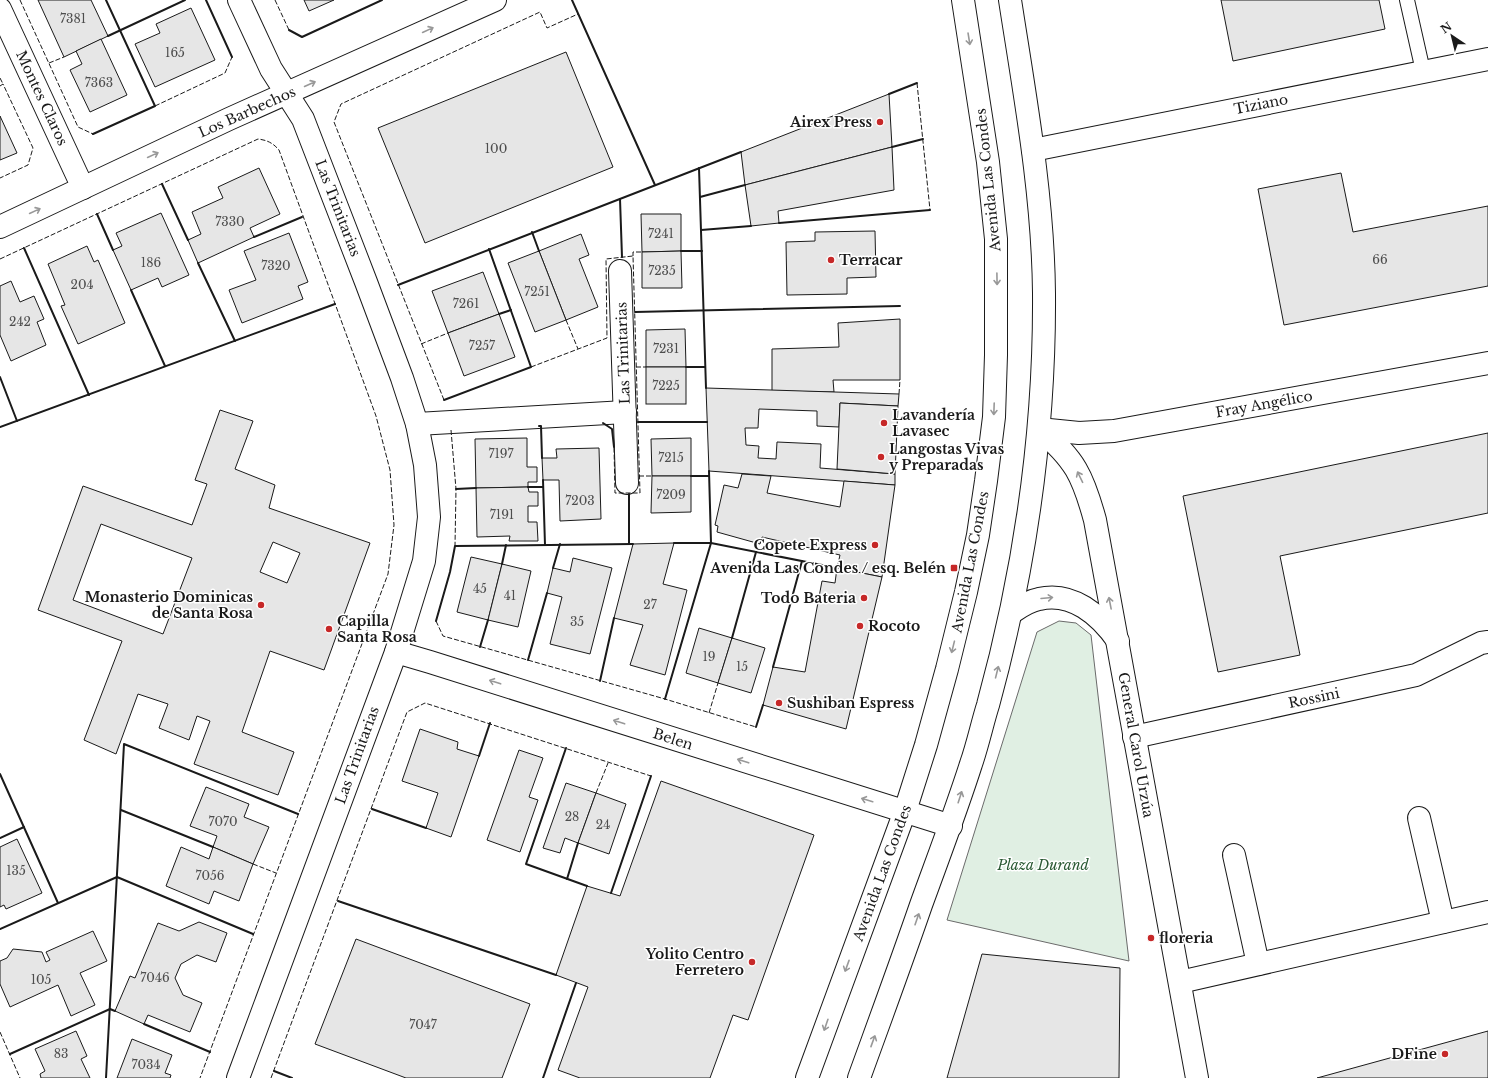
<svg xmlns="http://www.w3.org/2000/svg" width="1488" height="1078" font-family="'Libre Baskerville',serif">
<rect width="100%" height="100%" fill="#fff"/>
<path fill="#e0efe3" stroke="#6a6a6a" d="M1059,621L1076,623L1091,635L1129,961L947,920L1037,632Z"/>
<g fill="#e6e6e6" stroke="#1a1a1a" fill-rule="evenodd">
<path d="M38,0H91L108,36L64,57Z"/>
<path d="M304,0H334L309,11Z"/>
<path d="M1221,0H1379L1385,29L1233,61Z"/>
<path d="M191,8L215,60L155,87L135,44L160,33L156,24Z"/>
<path d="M101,39L127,95L90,112L70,70L82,64L76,51Z"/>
<path d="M566,52L613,167L425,243L378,128Z"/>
<path d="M889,94L892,147L745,185L741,152Z"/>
<path d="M0,116L17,153L0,160Z"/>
<path d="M892,147L894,190L778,211L779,223L751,226L745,185Z"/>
<path d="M259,168L280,214L250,228L254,237L198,263L188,240L201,234L192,212L223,198L218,187Z"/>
<path d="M1341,173L1353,232L1488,206V286L1284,325L1258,189Z"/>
<path d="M161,213L189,275L162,287L158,278L131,290L113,250L122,246L116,233Z"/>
<path d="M641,214H681V251L642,252Z"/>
<path d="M875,231L876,277L847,278V294L787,295L786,242L815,241V232Z"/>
<path d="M289,233L308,282L298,286L303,299L242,323L229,290L256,280L244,251Z"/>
<path d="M581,234L589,255L579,259L598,307L566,320L539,251Z"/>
<path d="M87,246L94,262L98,260L125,323L78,344L61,306L65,305L48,264Z"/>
<path d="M539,251L566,320L535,332L508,263Z"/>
<path d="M681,251L682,288H642V252Z"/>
<path d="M483,272L499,314L448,333L432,291Z"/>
<path d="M11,281L20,302L34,296L44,319L37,322L46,345L11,361L0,335V286Z"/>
<path d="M499,314L515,357L464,376L448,333Z"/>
<path d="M900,319V380H833L834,392L772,391V349L839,347L838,323Z"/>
<path d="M685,329L686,367H646V330Z"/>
<rect x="646" y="367" width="40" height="37"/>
<path d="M706,388L899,394L898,406L840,403L839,427L817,426V411L759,409L758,428H745L746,445L759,446L758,458L776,459L777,442L821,444L820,468L895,474V485L709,471Z"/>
<path d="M840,403L898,406L895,474L837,469Z"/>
<path d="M220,410L253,421L235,469L275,485L269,508L370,543L324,670L270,651L242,732L294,752L278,795L194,764L210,721L197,716L189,740L159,728L168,704L138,694L116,754L84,740L122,641L38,610L83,486L192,525L207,484L195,480ZM101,524L192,558L163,634L73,600ZM273,542L300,553L287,583L260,572Z"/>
<path d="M1488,433V513L1280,556L1300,655L1218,672L1183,496Z"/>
<path d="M527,438V467H537V482H528V487L476,488L475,439Z"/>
<path d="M691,438V476H652L651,439Z"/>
<path d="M599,448L601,519L560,521L559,480H543L542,458H557L556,449Z"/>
<path d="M742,474L771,476L767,493L840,507L844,481L895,485L882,577L837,568L840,555L762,537L760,544L717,532L718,526L715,525L724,485L738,488Z"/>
<path d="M652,476H691V512L651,513Z"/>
<path d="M528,487L529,492H538V506H528V522H537L538,541H509L510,536L477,537L476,488Z"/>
<path d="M674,543L663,584L687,590L665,675L630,665L643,625L614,618L633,544Z"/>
<path d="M471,557L502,564L488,620L457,612Z"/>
<path d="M573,558L612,568L590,654L550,644L562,597L547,593L553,568L570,572Z"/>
<path d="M502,564L531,571L518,627L488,620Z"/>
<path d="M837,568L882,577L846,729L763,705L773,667L805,672L822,581L835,583Z"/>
<path d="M699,628L732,638L718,683L686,673Z"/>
<path d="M732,638L765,648L751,693L718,683Z"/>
<path d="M420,729L458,742L457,749L479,756L451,837L426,828L438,793L402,781Z"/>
<path d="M519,750L543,758L529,797L538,800L520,852L487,840Z"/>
<path d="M661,781L814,835L748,1020L733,1015L710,1078H580L558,1070L588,987L556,975L587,886L620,896Z"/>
<path d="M566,783L596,793L578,843L565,838L560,853L543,848Z"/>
<path d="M206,787L249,804L244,817L269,827L253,864L213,847L217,836L190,826Z"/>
<path d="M596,793L626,804L609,854L578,843Z"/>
<path d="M17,839L42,893L6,909L4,905L0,907V847Z"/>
<path d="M181,847L209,859L213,847L253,864L239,901L214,891L209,904L166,886Z"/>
<path d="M199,922L227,933L216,962L197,955L181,964L175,978L183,995L202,1003L190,1032L148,1015L144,1024L115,1011L130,976L135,978L158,923L179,931Z"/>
<path d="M93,931L107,961L80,973L95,1005L71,1016L58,985L10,1007L0,984V961L7,958L13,949L42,952L46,962L50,960L46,952Z"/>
<path d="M356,939L530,1004L502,1078H406L315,1044Z"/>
<path d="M982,954L1120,968L1119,1078H947Z"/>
<path d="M76,1031L87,1056L81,1059L90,1078H41L40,1074L45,1071L35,1049Z"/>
<path d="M1488,1031V1078H1317Z"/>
<path d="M132,1039L172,1055L165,1073L171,1075L170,1078H117Z"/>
</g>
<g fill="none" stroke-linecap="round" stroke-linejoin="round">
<defs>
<path id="lane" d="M1407,0L1423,71"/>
<g id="street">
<path d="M0,9L83,188"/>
<path d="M1033,150L1488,59"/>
<path d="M0,227L229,119L495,0"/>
<path d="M620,271L627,483"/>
<path d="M417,424L625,412"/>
<path d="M1039,429C1075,459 1083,476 1095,520L1197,1078"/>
<path d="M1039,429L1079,433L1114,431L1488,363"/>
<path d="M396,652L430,662L951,826"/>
<path d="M1134,737L1416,675L1481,643L1488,642"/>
<path d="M1419,818L1443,922"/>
<path d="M1234,855L1258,964"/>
<path d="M1180,982L1488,912"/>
<path d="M238,1078L396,652L424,561L429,517L425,465L417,424L402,378L366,282L303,119L271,69L239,0"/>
</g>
<g id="primary">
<path d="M1011,613C1020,607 1028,601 1039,599C1072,591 1100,615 1118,641"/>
<path d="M807,1078L905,811L926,745L947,669L966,592L978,535L986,481L994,417L996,355V239L988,162L963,0"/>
<path d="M859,1078C880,1020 901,963 921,905C938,858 956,811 971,764C978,744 982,724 988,705C1025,570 1045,432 1044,293C1043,194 1025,97 1010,0"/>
</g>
</defs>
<use href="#lane" stroke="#1a1a1a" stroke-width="16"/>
<use href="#street" stroke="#1a1a1a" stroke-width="24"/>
<use href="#primary" stroke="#1a1a1a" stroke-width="24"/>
<use href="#lane" stroke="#fff" stroke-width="14"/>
<use href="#street" stroke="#fff" stroke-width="22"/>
<use href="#primary" stroke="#fff" stroke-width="22"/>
<g stroke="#1a1a1a" stroke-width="1" stroke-dasharray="5 2" stroke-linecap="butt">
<path d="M20,0L78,127L93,134"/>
<path d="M275,0L289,30"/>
<path d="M49,63L64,57"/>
<path d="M0,78L3,84"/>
<path d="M917,83L930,210"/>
<path d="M0,86L3,84L33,148L28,165L0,178"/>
<path d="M155,106L225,73L232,57"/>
<path d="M633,256V252H642"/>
<path d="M0,259L258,139C267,140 273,143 279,150L376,416L390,470L394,525L388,574L200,1078"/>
<path d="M566,320L578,349"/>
<path d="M421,344L448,333"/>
<path d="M531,367L607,338L606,259L633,256L640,493H615L614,447"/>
<path d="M636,367H646"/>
<path d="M899,394L900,380"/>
<path d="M444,400L334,122L341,104L540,12L547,28L578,14"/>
<path d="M451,430L456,489L455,546"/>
<path d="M639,476H652"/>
<path d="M436,621L443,636L665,699L756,727"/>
<path d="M709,713L718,683"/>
<path d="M596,793L608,763"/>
<path d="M253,864L276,873"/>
<path d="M0,1032L20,1078"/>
<path d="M271,1078L407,712L425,703L651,776"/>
</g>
<g stroke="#1a1a1a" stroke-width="2">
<path d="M206,0L232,57"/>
<path d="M572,0L655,185"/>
<path d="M289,30L302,37L382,0"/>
<path d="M108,36L185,0"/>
<path d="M889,94L917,83"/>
<path d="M93,134L155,106L106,0"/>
<path d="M892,147L923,139"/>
<path d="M699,168L706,388"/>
<path d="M162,184L188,240"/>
<path d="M700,197L745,185"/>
<path d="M620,199L622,257"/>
<path d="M97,214L113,250"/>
<path d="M779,223L930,210"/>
<path d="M701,230L751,226"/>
<path d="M532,232L539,251"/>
<path d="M254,237L302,217"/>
<path d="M24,248L89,395"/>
<path d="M681,251H702"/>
<path d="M198,263L235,341"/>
<path d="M398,285L741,152"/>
<path d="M131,290L165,366"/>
<path d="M635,312L900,306"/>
<path d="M499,314L511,310"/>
<path d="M686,367H705"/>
<path d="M0,377L17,421"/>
<path d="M444,400L531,367L489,249"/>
<path d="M638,422H707"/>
<path d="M603,423L612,429L614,447"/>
<path d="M539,426H541L542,458"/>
<path d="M0,427L335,304"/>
<path d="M691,476H709"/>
<path d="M543,480L545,545"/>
<path d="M528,487H543"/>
<path d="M456,489L476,488"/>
<path d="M674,543H711L709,471"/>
<path d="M629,544V494"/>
<path d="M502,564L506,545"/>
<path d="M553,568L560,544"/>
<path d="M436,621L450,572L455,546L633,544"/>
<path d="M732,638L756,552"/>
<path d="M480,647L488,620"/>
<path d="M528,660L547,593"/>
<path d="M773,667L802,561"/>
<path d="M600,681L614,618"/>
<path d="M665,699L711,543L837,568"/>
<path d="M756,727L763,705"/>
<path d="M566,748L526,864L587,886"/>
<path d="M479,756L490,723"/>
<path d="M0,774L58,903"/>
<path d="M372,809L426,828"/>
<path d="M121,810L213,847"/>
<path d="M0,838L24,827"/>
<path d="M567,879L578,843"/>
<path d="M611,893L651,776"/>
<path d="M338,901L556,975"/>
<path d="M0,929L117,877L253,934"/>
<path d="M144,1024L210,1052"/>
<path d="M10,1054L110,1009L115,1011"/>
<path d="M274,1071L292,1078"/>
<path d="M106,1078L124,744L298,814"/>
<path d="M543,1078L576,983"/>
</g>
</g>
<defs><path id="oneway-shaft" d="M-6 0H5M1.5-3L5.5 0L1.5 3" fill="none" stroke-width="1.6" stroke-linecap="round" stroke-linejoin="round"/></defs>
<g stroke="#989898">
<use href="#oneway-shaft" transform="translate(428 30) rotate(-25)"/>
<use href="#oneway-shaft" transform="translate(969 39) rotate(81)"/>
<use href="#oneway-shaft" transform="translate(310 84) rotate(-24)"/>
<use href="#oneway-shaft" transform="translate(153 155) rotate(-25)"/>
<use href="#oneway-shaft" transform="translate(35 211) rotate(-25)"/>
<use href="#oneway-shaft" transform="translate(997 279) rotate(89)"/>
<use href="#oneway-shaft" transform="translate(994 409) rotate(92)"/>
<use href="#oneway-shaft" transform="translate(1080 477) rotate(-116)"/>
<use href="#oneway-shaft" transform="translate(1047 598) rotate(-5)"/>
<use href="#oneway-shaft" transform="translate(1110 603) rotate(-101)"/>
<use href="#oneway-shaft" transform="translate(953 647) rotate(104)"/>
<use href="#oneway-shaft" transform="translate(997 672) rotate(-76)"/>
<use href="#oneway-shaft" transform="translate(495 682) rotate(-162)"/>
<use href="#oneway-shaft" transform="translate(619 722) rotate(-162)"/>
<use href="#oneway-shaft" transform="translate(743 761) rotate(-162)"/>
<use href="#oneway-shaft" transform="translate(960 797) rotate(-72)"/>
<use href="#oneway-shaft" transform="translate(867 800) rotate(-163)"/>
<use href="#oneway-shaft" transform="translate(917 919) rotate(-71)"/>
<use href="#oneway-shaft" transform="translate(847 966) rotate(110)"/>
<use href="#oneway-shaft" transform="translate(826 1025) rotate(109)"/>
<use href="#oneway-shaft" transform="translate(873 1041) rotate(-70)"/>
</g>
<g fill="#c62828" stroke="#fff" stroke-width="1.5">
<circle cx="880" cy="122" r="4"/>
<circle cx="831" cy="260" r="4"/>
<circle cx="884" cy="423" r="4"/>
<circle cx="881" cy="457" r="4"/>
<circle cx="875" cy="545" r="4"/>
<rect x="950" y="564" width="8" height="8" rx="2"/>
<circle cx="864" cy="598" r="4"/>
<circle cx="261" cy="605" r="4"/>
<circle cx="860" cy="626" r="4"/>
<circle cx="329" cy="629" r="4"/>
<circle cx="779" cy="703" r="4"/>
<circle cx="1151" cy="938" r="4"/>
<circle cx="752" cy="962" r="4"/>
<circle cx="1445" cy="1054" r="4"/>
</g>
<g text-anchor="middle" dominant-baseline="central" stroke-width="3" stroke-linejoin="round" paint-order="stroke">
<g font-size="12" fill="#4d4d4d">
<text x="73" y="18">7381</text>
<text x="175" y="52">165</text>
<text x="99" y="82">7363</text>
<text x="496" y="148">100</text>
<text x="230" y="221">7330</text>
<text x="661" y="233">7241</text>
<text x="1380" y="259">66</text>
<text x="151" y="262">186</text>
<text x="276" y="265">7320</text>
<text x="662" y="270">7235</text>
<text x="82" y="284">204</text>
<text x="537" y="291">7251</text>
<text x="466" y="303">7261</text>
<text x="20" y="321">242</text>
<text x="482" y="345">7257</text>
<text x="666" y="348">7231</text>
<text x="666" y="385">7225</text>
<text x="501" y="453">7197</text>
<text x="671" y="457">7215</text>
<text x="671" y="494">7209</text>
<text x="580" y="500">7203</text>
<text x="502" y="514">7191</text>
<text x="480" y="588">45</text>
<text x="510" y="595">41</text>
<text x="650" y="604">27</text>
<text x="577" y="621">35</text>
<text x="709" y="656">19</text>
<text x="742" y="666">15</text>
<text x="572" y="816">28</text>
<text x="223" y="821">7070</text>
<text x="603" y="824">24</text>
<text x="16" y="870">135</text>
<text x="210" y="875">7056</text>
<text x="155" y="977">7046</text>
<text x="41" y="979">105</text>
<text x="423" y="1024">7047</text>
<text x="61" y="1053">83</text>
<text x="146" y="1064">7034</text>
</g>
<g font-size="14" fill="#1a1a1a" stroke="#fff">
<text transform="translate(42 98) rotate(65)">Montes Claros</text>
<text transform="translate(1261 104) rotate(-11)">Tiziano</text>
<text transform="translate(247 112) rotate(-24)">Los Barbechos</text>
<text transform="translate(988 180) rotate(-96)">Avenida Las Condes</text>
<text transform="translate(338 208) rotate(69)">Las Trinitarias</text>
<text transform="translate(623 353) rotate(-92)">Las Trinitarias</text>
<text transform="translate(1264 404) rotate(-10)">Fray Angélico</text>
<text transform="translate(970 562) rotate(-79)">Avenida Las Condes</text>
<text transform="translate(1314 698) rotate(-12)">Rossini</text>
<text transform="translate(673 739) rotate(18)">Belen</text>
<text transform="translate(1136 745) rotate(80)">General Carol Urzúa</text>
<text transform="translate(357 755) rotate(-70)">Las Trinitarias</text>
<text transform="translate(882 873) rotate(-70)">Avenida Las Condes</text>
</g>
<g font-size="14" font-weight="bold" fill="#1a1a1a" stroke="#fff" text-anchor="end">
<text x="872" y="122">Airex Press</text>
<text x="839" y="260" text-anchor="start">Terracar</text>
<text x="892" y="415" text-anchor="start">Lavandería<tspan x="892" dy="16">Lavasec</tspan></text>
<text x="889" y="449" text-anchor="start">Langostas Vivas<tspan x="889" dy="16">y Preparadas</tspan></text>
<text x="867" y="545">Copete Express</text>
<text x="946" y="568">Avenida Las Condes / esq. Belén</text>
<text x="253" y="597">Monasterio Dominicas<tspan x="253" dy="16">de Santa Rosa</tspan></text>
<text x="856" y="598">Todo Bateria</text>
<text x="337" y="621" text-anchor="start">Capilla<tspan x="337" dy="16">Santa Rosa</tspan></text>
<text x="868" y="626" text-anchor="start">Rocoto</text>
<text x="787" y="703" text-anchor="start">Sushiban Espress</text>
<text x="1159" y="938" text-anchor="start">floreria</text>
<text x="744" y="954">Yolito Centro<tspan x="744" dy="16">Ferretero</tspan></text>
<text x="1437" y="1054">DFine</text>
</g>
<g font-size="14" font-style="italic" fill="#2b5a34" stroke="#fff">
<text x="1043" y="865">Plaza Durand</text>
</g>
</g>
<g transform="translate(1452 36) rotate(325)" stroke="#ffffff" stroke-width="3" paint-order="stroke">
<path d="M0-3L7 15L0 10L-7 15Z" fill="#1a1a1a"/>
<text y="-6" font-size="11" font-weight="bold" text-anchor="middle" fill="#1a1a1a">N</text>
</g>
</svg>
